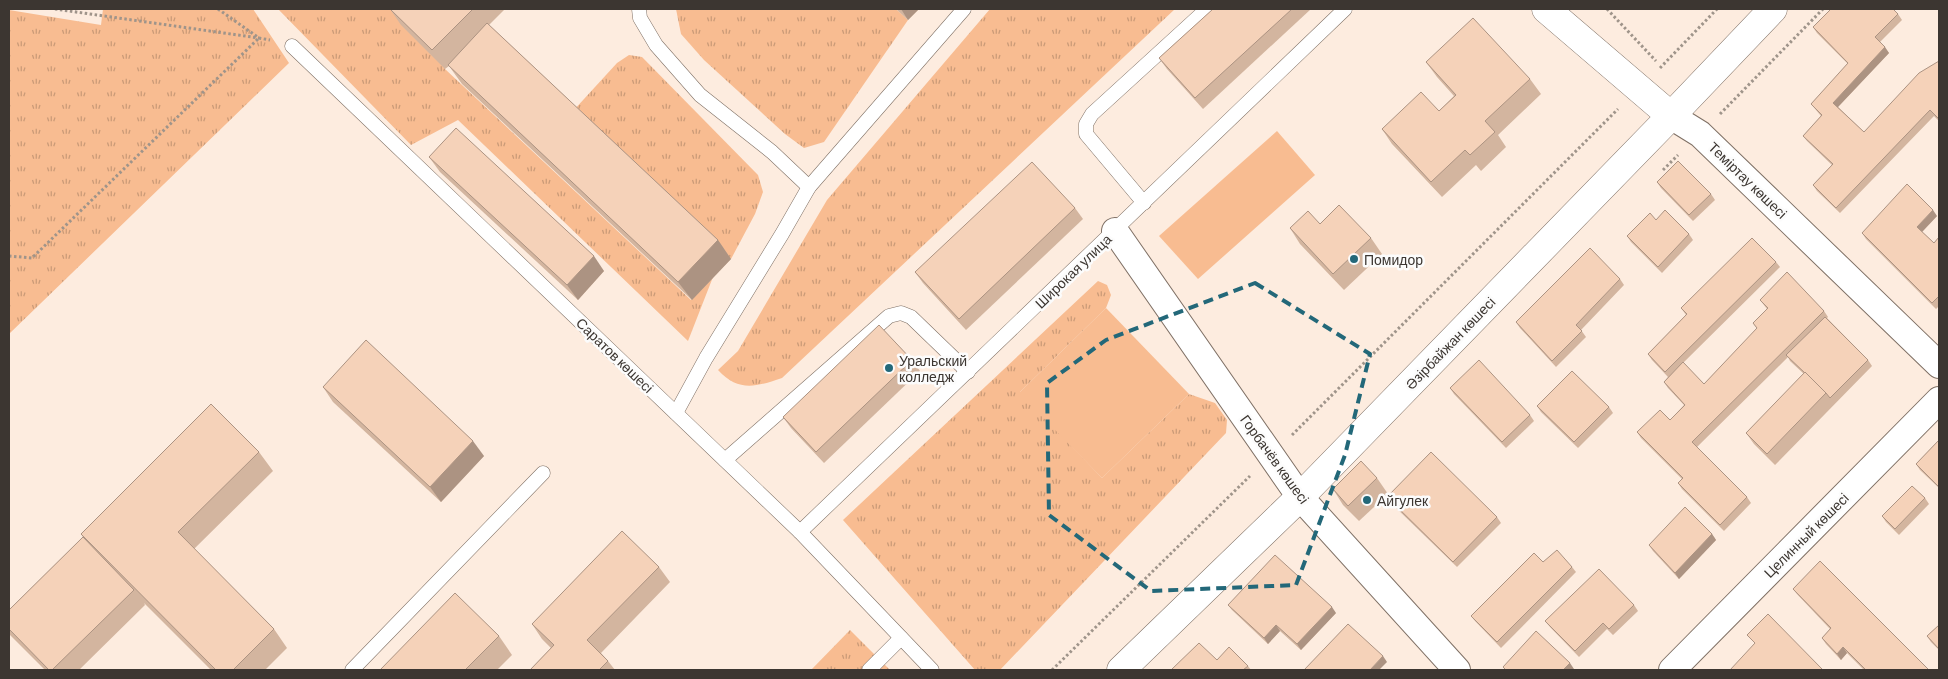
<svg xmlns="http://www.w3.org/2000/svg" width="1948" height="679" font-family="Barlow,sans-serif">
<defs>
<pattern id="grass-tufts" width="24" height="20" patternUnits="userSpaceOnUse" patternTransform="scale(1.25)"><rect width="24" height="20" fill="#f8bc91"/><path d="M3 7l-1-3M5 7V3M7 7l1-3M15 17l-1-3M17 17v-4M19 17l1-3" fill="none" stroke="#ca9a77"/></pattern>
</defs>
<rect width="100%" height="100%" fill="#fdecdf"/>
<g fill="url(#grass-tufts)">
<path d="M103,9H253L289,63L9,334V10L101,25Z"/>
<path d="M278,9H417L445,69L691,300L713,277L688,341L458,120L411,145Z"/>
<path d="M676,9H896L908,20L824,142L804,148L785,134L704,60L681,34Z"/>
<path d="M990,9H1175L782,378C756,387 738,392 718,370L738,351L827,200Z"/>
<path d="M629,55L642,57L758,175L763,192L755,214L731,259L573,111L617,63Z"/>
<path d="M1098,281L1107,285L1111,295L1106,308L1020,392L1102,478L1189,394L1215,403L1227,420L1226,433L1000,670H975L843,520Z"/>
<path d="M850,630L890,670H811Z"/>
</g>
<g fill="#f8bc91">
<path d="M1277,131L1315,175L1198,279L1159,236Z"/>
<path d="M1106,308L1189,394L1102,478L1019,393Z"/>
</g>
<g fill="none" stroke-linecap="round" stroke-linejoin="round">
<defs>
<g id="lane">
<path d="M639,9L640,18L656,45L700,95L772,152L809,187"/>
<path d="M292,46L800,532L932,670"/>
<path d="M1144,203L1086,134V124L1092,114L1207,9"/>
<path d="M676,413L706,358L782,234L809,187L964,9"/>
<path d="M725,460L889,316L901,313L911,317L968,372"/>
<path d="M800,532L1345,9"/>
<path d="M352,670L543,473"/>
<path d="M869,670L901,638"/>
</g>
<g id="street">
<path d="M1671,116L1700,134L1939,365"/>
<path d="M1115,231L1300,497L1457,670"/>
<path d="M1672,670L1939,400"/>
</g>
<g id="secondary">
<path d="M1546,9L1671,116"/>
<path d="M1121,670L1300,497L1671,116L1773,9"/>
</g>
</defs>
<use href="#lane" stroke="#7f7065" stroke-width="15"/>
<use href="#street" stroke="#7f7065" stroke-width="28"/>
<use href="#secondary" stroke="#7f7065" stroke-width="29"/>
<g stroke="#9f948a" stroke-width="3" stroke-dasharray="2.5 2.5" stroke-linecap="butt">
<path d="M55,9L259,38"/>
<path d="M218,9L259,38L270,40"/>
<path d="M1607,9L1656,61"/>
<path d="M1660,68L1717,9"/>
<path d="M1720,114L1823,9"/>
<path d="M1663,170L1678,155"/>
<path d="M9,256L32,258L259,38"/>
<path d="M1292,435L1618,109"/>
<path d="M1052,670L1250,476"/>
</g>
<use href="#lane" stroke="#fff" stroke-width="14"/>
<use href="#street" stroke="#fff" stroke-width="26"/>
<use href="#secondary" stroke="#fff" stroke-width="28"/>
</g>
<g fill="#d3b59f">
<path d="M390,9H505L489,25L718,240L731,259L692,300L462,84L449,66L445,69L401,25Z"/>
<path d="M896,9H919L908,20Z"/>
<path d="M1213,9H1311L1203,109L1167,69L1159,58Z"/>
<path d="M1898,14L1902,20L1880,42L1889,53L1838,107L1864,132L1939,61V121L1934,116L1840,213L1817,191L1813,185L1832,165L1807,141L1803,136L1821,116L1811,104L1848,64L1817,33L1813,27Z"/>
<path d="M1426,62L1530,79L1541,94L1498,135L1506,147L1481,171L1476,165L1442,197L1392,144L1382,129L1439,111L1454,96L1437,77Z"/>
<path d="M429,157L604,271L578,300L440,172Z"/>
<path d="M1657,182L1711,194L1715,200L1693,221L1661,188Z"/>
<path d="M1075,208L1083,219L966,330L923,283L915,272Z"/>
<path d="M1937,216L1922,232L1934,243L1939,237V306L1936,309L1866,239L1862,233Z"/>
<path d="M1656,220L1689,234L1693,240L1662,273L1631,242L1627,236Z"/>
<path d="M1320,224L1371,238L1382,254L1344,290L1300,244L1290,228Z"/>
<path d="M1776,262L1780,267L1683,363L1704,384L1757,329L1753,323L1767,309L1760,300L1824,311L1828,317L1827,318L1868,360L1872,366L1775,465L1754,444L1746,433L1804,374L1790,361L1788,357L1697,447L1747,497L1751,503L1724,531L1682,489L1678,483L1682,479L1641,438L1637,432L1670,420L1684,405L1668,388L1664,382L1668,377L1652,360L1648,354L1686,315L1681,308Z"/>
<path d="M1620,279L1624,285L1581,330L1586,337L1556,367L1520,328L1516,322Z"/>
<path d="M912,360L920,371L824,463L791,428L783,417Z"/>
<path d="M323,387L484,456L441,502L333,402Z"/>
<path d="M1450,388L1530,415L1534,421L1506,448L1454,394Z"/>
<path d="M1537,406L1609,407L1613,413L1578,448L1541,412Z"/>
<path d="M1939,440V488L1920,470L1916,464Z"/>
<path d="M259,452L273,471L194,549L274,629L287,648L265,670H211L144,603L145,605L79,670H45L10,635L9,633V610L83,537L81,534Z"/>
<path d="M1377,478L1388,494L1359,521L1343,505L1333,489Z"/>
<path d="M1387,497L1497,517L1501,523L1457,567L1391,503Z"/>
<path d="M1925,498L1929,504L1899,535L1886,522L1882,516Z"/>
<path d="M1712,534L1716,540L1679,579L1653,551L1649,545Z"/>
<path d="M1543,562L1572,567L1576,572L1501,648L1475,621L1471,616Z"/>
<path d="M659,567L670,582L601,653L608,661L615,670H530L551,648L542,639L532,624Z"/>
<path d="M1793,589L1929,670H1864L1847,653L1841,660L1826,644L1822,638L1830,629L1797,594Z"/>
<path d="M1228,605L1336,613L1301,650L1280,631L1268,644L1232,610Z"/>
<path d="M1634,605L1638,611L1613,635L1607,629L1579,657L1550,627L1545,621Z"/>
<path d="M1939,625V650L1931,642L1927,636Z"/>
<path d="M499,636L512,655L497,670H380Z"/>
<path d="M1217,660L1248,666L1251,670H1171Z"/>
</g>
<g fill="#ac9382">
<path d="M901,9H919L908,20Z"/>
<path d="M1885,47L1889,53L1837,108L1833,103Z"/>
<path d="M1933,210L1937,216L1921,233L1917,227Z"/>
<path d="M718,240L731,259L692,300L678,282Z"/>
<path d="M594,256L604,271L578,300L567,285Z"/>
<path d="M473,441L484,456L441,502L430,487Z"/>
<path d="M1712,534L1716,540L1679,579L1675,573Z"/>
<path d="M1332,607L1336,613L1301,650L1297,644Z"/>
<path d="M1276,625L1280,631L1268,644L1264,638Z"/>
<path d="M1843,647L1847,653L1841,660L1837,654Z"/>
<path d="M1383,656L1387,662L1379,670H1370Z"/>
<path d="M1570,663L1574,669L1573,670H1563Z"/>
</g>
<g fill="#f5d2b9" stroke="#ac9382">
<path d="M390,9H473L432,50Z"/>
<path d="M1213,9H1292L1195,98L1159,58Z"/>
<path d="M1831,9H1893L1898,14L1875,37L1885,47L1833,103L1864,132L1919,73L1939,61V119L1930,110L1836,208L1813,185L1833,164L1803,136L1822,115L1811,104L1848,63L1813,27Z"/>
<path d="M1473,18L1530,79L1485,121L1495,132L1470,155L1465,150L1431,182L1382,129L1421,92L1439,111L1456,95L1426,62Z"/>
<path d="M487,23L718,240L678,282L448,65Z"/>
<path d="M456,128L594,256L567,285L429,157Z"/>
<path d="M1678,161L1711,194L1689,215L1657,182Z"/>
<path d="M1032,162L1075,208L959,319L915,272Z"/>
<path d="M1907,184L1933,210L1917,227L1934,243L1939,237V296L1932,303L1862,233Z"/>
<path d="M1339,205L1371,238L1333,274L1290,228L1308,211L1320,224Z"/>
<path d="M1665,210L1689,234L1658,267L1627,236L1650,213L1656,220Z"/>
<path d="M1752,238L1776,262L1665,372L1648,354L1687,314L1681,308Z"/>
<path d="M1590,248L1620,279L1576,325L1582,331L1552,361L1516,322Z"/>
<path d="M1787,272L1824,311L1692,442L1747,497L1720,525L1678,483L1683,478L1637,432L1660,410L1670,420L1685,405L1664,382L1683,362L1704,384L1757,328L1753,323L1768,308L1760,300Z"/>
<path d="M1825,317L1868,360L1830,398L1826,393L1786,355Z"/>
<path d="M879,325L912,360L816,452L783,417Z"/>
<path d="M366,340L473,441L430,487L323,387Z"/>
<path d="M1479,360L1530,415L1502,442L1450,388Z"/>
<path d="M1572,371L1609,407L1574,442L1537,406Z"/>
<path d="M1805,372L1826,393L1767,454L1746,433Z"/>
<path d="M211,404L259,452L178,532L274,629L233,670H216L81,534Z"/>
<path d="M1939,440V487L1916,464Z"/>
<path d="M1431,452L1497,517L1453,562L1387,497Z"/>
<path d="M1361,461L1377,478L1348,506L1333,489Z"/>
<path d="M1912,486L1925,498L1895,529L1882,516Z"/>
<path d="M1685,507L1712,534L1675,573L1649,545Z"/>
<path d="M622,531L659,567L587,640L608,661L599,670H530L554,645L532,624Z"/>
<path d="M83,537L134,590L52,670H49L9,629V610Z"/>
<path d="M1557,550L1572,567L1497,642L1471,616L1534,553L1543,562Z"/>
<path d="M1275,555L1332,607L1297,644L1276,625L1264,638L1228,605Z"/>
<path d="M1820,561L1929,670H1866L1843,647L1837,654L1822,638L1831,628L1793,589Z"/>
<path d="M1599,569L1634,605L1609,629L1603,623L1575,651L1545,621Z"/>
<path d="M455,593L499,636L465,670H380Z"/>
<path d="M1768,614L1823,670H1730L1755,643L1747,635Z"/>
<path d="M1348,624L1383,656L1370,670H1304Z"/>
<path d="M1939,625V649L1927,636Z"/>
<path d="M1536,631L1570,663L1563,670H1506L1503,667Z"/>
<path d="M1199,643L1217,660L1229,647L1248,666L1243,670H1171Z"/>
</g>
<path fill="none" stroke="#236879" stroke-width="4" stroke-dasharray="10 6" stroke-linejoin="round" d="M1255,283L1370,354L1345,455L1296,585L1151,591L1049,515L1047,383L1106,340Z"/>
<g fill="#236879" stroke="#fcfcfc" stroke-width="2">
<circle cx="1354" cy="259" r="5"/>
<circle cx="889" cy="368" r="5"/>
<circle cx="1367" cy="500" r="5"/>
</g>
<g text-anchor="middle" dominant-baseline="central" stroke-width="5" stroke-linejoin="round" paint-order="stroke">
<g font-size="14" fill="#3c3631" stroke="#fcfcfc">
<text transform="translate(1748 180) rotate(44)">Теміртау көшесі</text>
<text transform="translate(1073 271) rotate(-44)">Широкая улица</text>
<text transform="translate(1450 343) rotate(-46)">Әзірбайжан көшесі</text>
<text transform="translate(615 355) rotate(44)">Саратов көшесі</text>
<text transform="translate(1275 459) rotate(54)">Горбачёв көшесі</text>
<text transform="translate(1806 535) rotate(-45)">Целинный көшесі</text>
</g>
<g font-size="14" fill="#3c3631" stroke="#fcfcfc" text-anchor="start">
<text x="1364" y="259">Помидор</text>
<text x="899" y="360">Уральский<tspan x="899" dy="16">колледж</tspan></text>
<text x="1377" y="500">Айгулек</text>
</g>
</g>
<rect width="1948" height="679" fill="none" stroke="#3c3631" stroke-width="20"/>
</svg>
